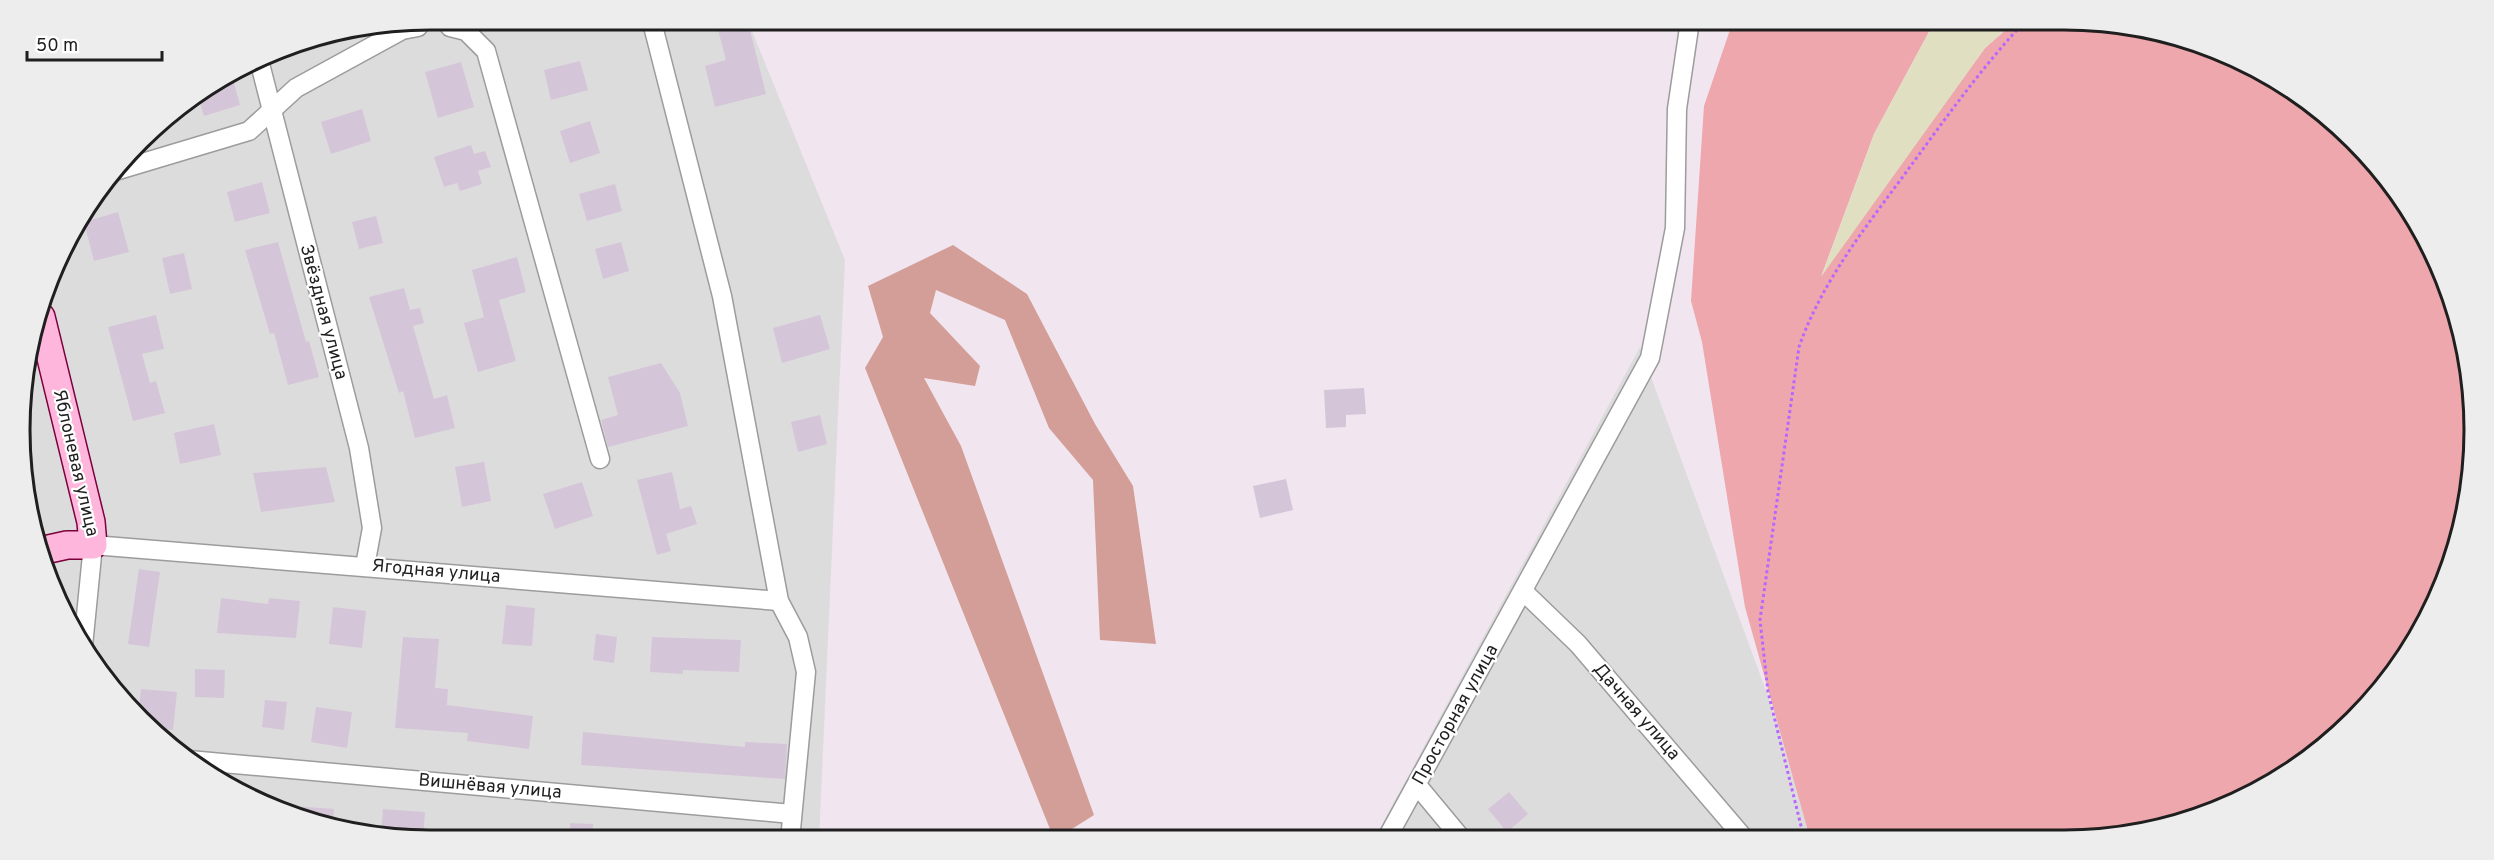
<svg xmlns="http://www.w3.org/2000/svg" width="2494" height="860" font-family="Overpass,sans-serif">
<rect width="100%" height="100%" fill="#f1e5f0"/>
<g fill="#dddcdd">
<path d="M750,26L845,260L819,840H430L324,827L202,771L139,720L89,658L33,536L20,457L23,377L62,248L104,180L159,122L273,51L350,27Z"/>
<path d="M1640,347L1820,838L1374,839Z"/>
</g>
<path fill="#eea7ac" d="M1942,20L1931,28L1874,134L1822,274L1985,48L2017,20H2064L2170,33L2245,62L2314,104L2372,159L2419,224L2453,298L2471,376L2474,457L2461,536L2419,636L2335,738L2245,798L2118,837L1810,838L1745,607L1702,342L1691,301L1704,106L1733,21Z"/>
<path fill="#d39e97" d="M953,245L1027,294L1095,424L1133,486L1156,644L1100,640L1093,480L1049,428L1005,320L936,290L930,313L980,366L975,386L924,378L961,446L1094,815L1056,839H1054L865,368L883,337L868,286Z"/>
<path fill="#e0dfc1" d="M1942,20H2017L1985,48L1821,277L1874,134L1931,28Z"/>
<g fill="#d5c5d8">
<path d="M717,26H749L766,94L715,107L705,66L726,60Z"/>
<path d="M580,61L588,90L551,100L544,70Z"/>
<path d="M461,62L474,107L438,118L425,72Z"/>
<path d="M232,76L240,105L204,116L198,97Z"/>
<path d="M362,109L371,141L331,154L321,122Z"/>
<path d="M590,121L600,153L570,163L560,131Z"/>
<path d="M471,145L474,154L485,151L491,167L478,171L482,184L460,191L457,183L444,187L434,157Z"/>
<path d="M262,182L270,213L235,222L227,192Z"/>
<path d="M615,184L622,211L587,221L579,194Z"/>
<path d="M118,212L129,252L94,261L84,222Z"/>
<path d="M376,216L383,243L359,249L352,222Z"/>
<path d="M278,242L306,342L309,341L319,377L288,385L274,333L270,334L245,250Z"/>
<path d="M621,242L629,271L603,279L595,249Z"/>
<path d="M184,253L192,289L170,294L162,258Z"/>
<path d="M517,257L526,292L499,300L516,361L478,372L464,323L484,317L472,270Z"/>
<path d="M404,288L410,310L420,308L424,323L413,326L434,399L447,395L455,428L415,438L403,391L399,393L369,297Z"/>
<path d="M156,315L164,349L142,354L150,383L156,381L165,413L133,421L108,327Z"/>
<path d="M820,315L830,349L782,363L773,328Z"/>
<path d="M661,363L680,393L688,426L608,447L601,420L618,415L608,377Z"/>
<path d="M1364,388L1366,414L1346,415V427L1326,428L1324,390Z"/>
<path d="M820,415L827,444L798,452L791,422Z"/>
<path d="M214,424L221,455L180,464L174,433Z"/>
<path d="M484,462L491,501L462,507L455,467Z"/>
<path d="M326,467L335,502L261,512L253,473Z"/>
<path d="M672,472L680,509L691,506L697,524L666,534L671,551L657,555L637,480Z"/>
<path d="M1286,479L1293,510L1260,518L1253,486Z"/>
<path d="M582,482L593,516L555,529L543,494Z"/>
<path d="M139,569L160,572L149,647L128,644Z"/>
<path d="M221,598L268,604L269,598L300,601L296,638L217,633Z"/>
<path d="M506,605L535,608L532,646L502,644Z"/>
<path d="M333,607L366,611L362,648L329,644Z"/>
<path d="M596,634L617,637L614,663L593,660Z"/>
<path d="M403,637L439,639L435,688L448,689L447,705L533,716L529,749L467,741L468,733L395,728Z"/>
<path d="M652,637L741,640L739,672L683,670V674L650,672Z"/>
<path d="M195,669L225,670L224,698L195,697Z"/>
<path d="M141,689L177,692L173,730L148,727L138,718Z"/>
<path d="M265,700L287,702L284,730L262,727Z"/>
<path d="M316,707L352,712L347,748L311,742Z"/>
<path d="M583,732L745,747V742L787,744L785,779L581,765Z"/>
<path d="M1509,792L1528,814L1507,832L1488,809Z"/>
<path d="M281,805L334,809L332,828L324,827Z"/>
<path d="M383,809L425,812L423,840L381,834Z"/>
<path d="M570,823L593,824V840H570Z"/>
</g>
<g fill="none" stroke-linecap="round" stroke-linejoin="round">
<defs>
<g id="street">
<path d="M653,26L722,296L779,601L798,637L806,672L790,840"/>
<path d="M450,27L466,31L486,51L600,459"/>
<path d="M259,60L359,448L372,528L365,566"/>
<path d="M112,172L249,131L296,88L402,30L418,27"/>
<path d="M1524,592L1578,644L1744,838"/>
<path d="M83,646L93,545L779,601"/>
<path d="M189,760L792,814"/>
<path d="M1417,785L1461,838"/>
<path d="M1387,838L1650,358L1675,228L1677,109L1690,21"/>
</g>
<path id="secondary" d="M40,551L67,545H93L91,522L41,317"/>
</defs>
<use href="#street" stroke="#9c9c9c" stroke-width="21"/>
<use href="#secondary" stroke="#7c003b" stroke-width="30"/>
<path stroke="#b767ff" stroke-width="3" stroke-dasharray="3 3" stroke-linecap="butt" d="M1804,838L1768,692L1760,620L1799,347C1822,281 1866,227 1907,171C1945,119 1982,67 2026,20"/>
<use href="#street" stroke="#fff" stroke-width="18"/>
<use href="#secondary" stroke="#feb6dc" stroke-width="27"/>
</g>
<g text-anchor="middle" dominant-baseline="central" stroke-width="4.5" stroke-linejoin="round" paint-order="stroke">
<g font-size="18" fill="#1f1f1f" stroke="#fff">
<text transform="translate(323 312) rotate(75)">Звёздная улица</text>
<text transform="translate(75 463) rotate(77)">Яблоневая улица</text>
<text transform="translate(436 572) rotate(5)">Ягодная улица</text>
<text transform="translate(1636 712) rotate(49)">Дачная улица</text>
<text transform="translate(1456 715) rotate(-61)">Просторная улица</text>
<text transform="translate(490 787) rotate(5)">Вишнёвая улица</text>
</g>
</g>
<path d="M0 0H2494V860H0ZM430 30H2064A400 400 0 0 1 2464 430V430A400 400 0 0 1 2064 830H430A400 400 0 0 1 30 430V430A400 400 0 0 1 430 30Z" fill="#ededed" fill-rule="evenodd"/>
<path fill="none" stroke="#1f1f1f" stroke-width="3" d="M430 30H2064A400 400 0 0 1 2464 430V430A400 400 0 0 1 2064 830H430A400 400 0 0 1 30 430V430A400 400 0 0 1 430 30Z"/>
<path d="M27 51v9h135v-9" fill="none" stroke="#1f1f1f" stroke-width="3"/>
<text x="36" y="51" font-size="18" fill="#1f1f1f" stroke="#ffffff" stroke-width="4.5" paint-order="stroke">50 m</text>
</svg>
